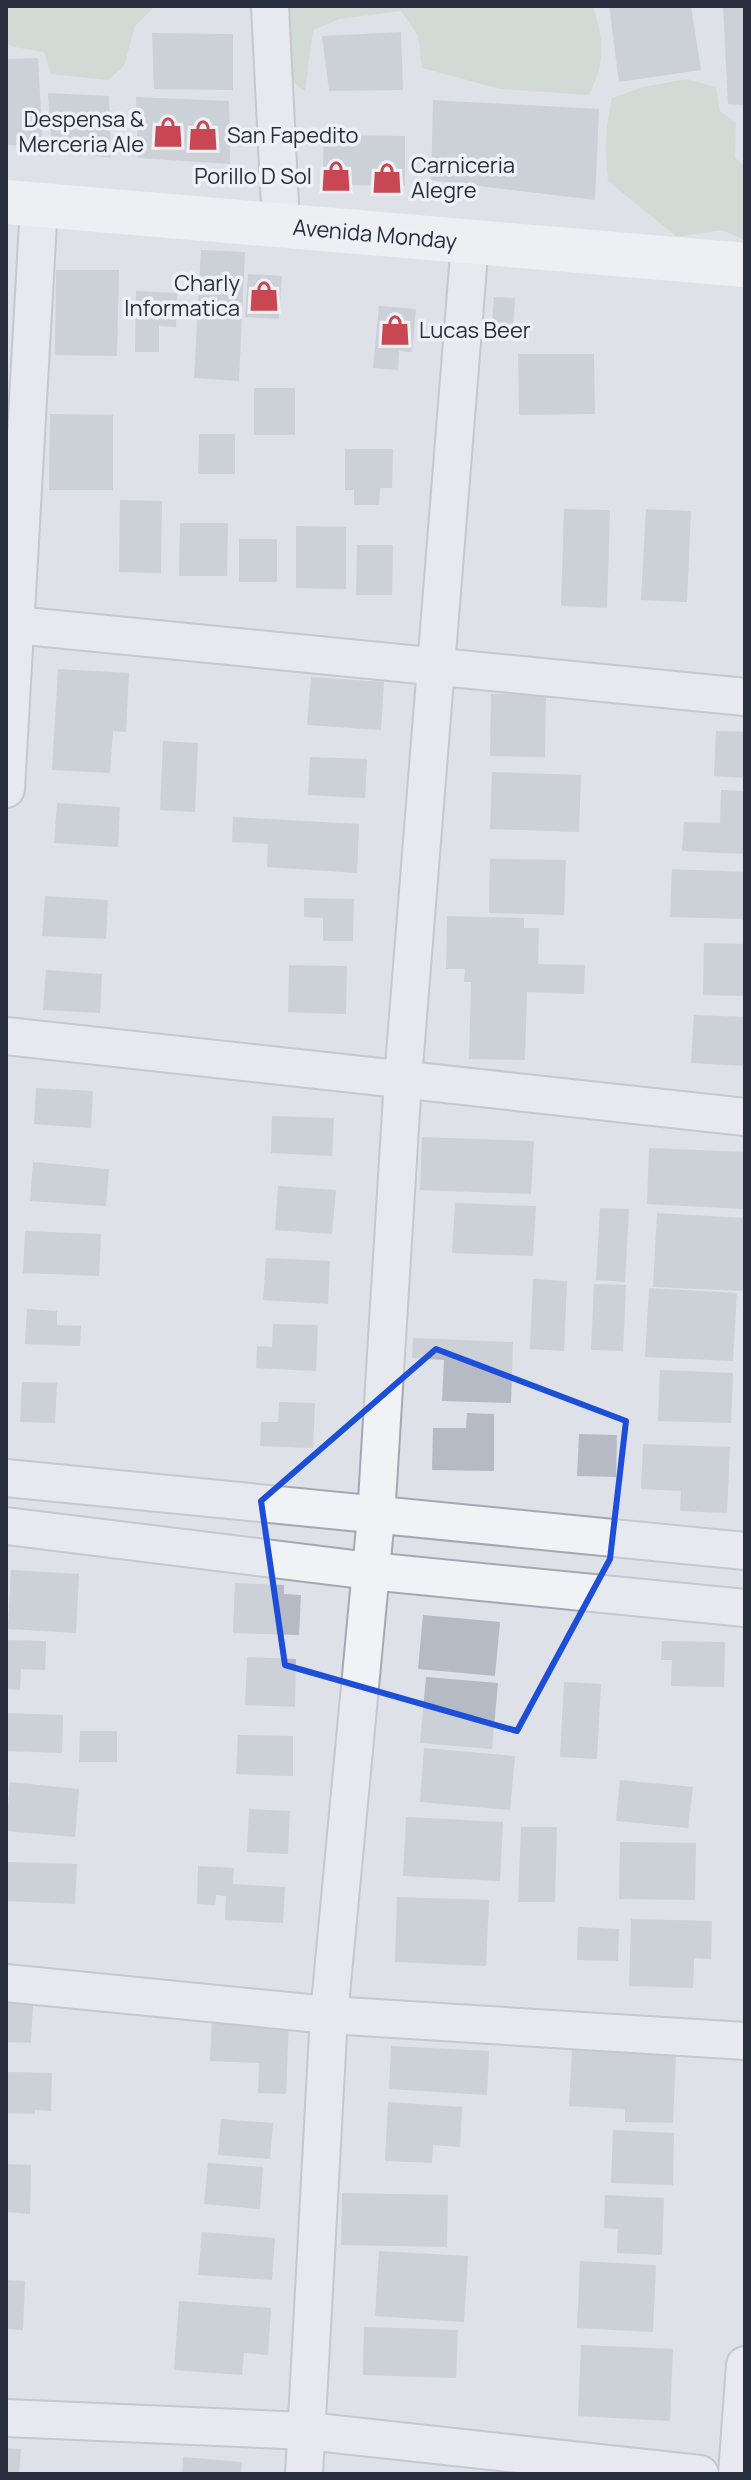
<svg xmlns="http://www.w3.org/2000/svg" width="751" height="2480" font-family="Manrope,sans-serif">
<rect width="100%" height="100%" fill="#dee1e7"/>
<g fill="#c3d1bf">
<path d="M6,6H155L135,26L124,66L108,80L51,74L44,52L14,47L6,43Z"/>
<path d="M281,6H593C604,43 606,60 589,95L500,89L422,68L418,36L401,11L340,19L313,30L305,91L281,73Z"/>
<path d="M687,79L716,87L720,111L736,123L735,158L745,166V240L722,230L677,237L608,181C605,152 605,127 612,98L643,87Z"/>
</g>
<g fill="#b6bac4">
<path d="M609,6H691L701,70L619,82Z"/>
<path d="M723,6H745V105L728,104Z"/>
<path d="M401,32L403,90L329,91L322,36Z"/>
<path d="M152,33L233,34V90L154,89Z"/>
<path d="M38,58L43,147L6,145V59Z"/>
<path d="M48,93L109,96L111,158L52,150Z"/>
<path d="M136,97L229,101L230,164L138,158Z"/>
<path d="M433,100L599,109L595,200L431,180Z"/>
<path d="M324,135L405,136V186L334,185L323,169Z"/>
<path d="M201,250L245,252L239,381L194,378Z"/>
<path d="M56,270H119L117,356L55,355Z"/>
<path d="M248,274L282,276L279,319L245,317Z"/>
<path d="M136,291L177,293L176,327L159,326V352H135Z"/>
<path d="M494,297L515,298L513,327L492,326Z"/>
<path d="M379,306L416,309L412,352L399,351L398,370L373,368Z"/>
<path d="M518,354H594L595,414L519,415Z"/>
<rect x="254" y="388" width="41" height="47"/>
<path d="M50,414L113,415V490H49Z"/>
<path d="M199,434H235V474H198Z"/>
<path d="M345,449H393L392,488H380L379,505H354V490H345Z"/>
<path d="M120,500L162,501L161,573L119,572Z"/>
<path d="M564,509L610,510L607,608L561,606Z"/>
<path d="M646,509L691,511L687,602L641,600Z"/>
<path d="M180,523H228L227,576H179Z"/>
<path d="M296,526L346,527V589L296,588Z"/>
<rect x="239" y="539" width="38" height="43"/>
<path d="M357,545H393L392,595H356Z"/>
<path d="M58,669L129,673L126,732L113,731L110,773L52,770Z"/>
<path d="M311,677L384,682L381,730L307,725Z"/>
<path d="M491,694H546L545,757L490,756Z"/>
<path d="M716,731L745,732V778L714,776Z"/>
<path d="M163,741L198,743L195,812L160,810Z"/>
<path d="M310,757L367,759L365,798L308,795Z"/>
<path d="M492,772L581,775L579,832L490,829Z"/>
<path d="M721,790L745,791V854L682,851L684,822L720,823Z"/>
<path d="M57,803L120,807L118,847L54,843Z"/>
<path d="M233,817L359,824L357,873L267,867L268,844L232,842Z"/>
<path d="M490,859L566,860L564,915L489,913Z"/>
<path d="M672,869L745,872V919L670,917Z"/>
<path d="M45,896L108,900L106,939L42,936Z"/>
<path d="M304,898L354,899L353,941H323V918L304,917Z"/>
<path d="M447,916L524,918V928H539L538,964L585,965L584,994L527,992L525,1060L469,1059L471,982H464L465,969H446Z"/>
<path d="M704,943L745,944V996L703,995Z"/>
<path d="M289,965L347,966L346,1014L288,1012Z"/>
<path d="M46,970L102,974L100,1013L43,1010Z"/>
<path d="M694,1015L745,1017V1066L691,1063Z"/>
<path d="M36,1088L93,1091L91,1128L34,1124Z"/>
<path d="M272,1116L334,1118L332,1156L271,1153Z"/>
<path d="M422,1137L534,1141L531,1194L420,1190Z"/>
<path d="M649,1148L745,1152V1209L647,1204Z"/>
<path d="M33,1162L109,1169L106,1206L30,1201Z"/>
<path d="M278,1186L336,1190L332,1234L275,1230Z"/>
<path d="M455,1203L536,1206L533,1256L452,1253Z"/>
<path d="M600,1208L629,1209L625,1282L596,1280Z"/>
<path d="M657,1213L745,1218L744,1291L653,1287Z"/>
<path d="M25,1231L101,1234L99,1276L23,1273Z"/>
<path d="M266,1258L330,1261L328,1304L263,1300Z"/>
<path d="M533,1279L567,1281L564,1351L530,1349Z"/>
<path d="M594,1284L626,1285L623,1351L591,1350Z"/>
<path d="M649,1288L737,1293L733,1361L645,1357Z"/>
<path d="M27,1309L57,1311V1325L81,1326L80,1346L25,1344Z"/>
<path d="M273,1324L318,1325L316,1371L256,1368L257,1346L272,1347Z"/>
<path d="M413,1338L513,1342L511,1403L442,1401L444,1360L412,1358Z"/>
<path d="M660,1370L733,1373L731,1423L658,1421Z"/>
<path d="M22,1382L57,1383L55,1423L20,1422Z"/>
<path d="M279,1402L315,1403L313,1448L260,1446L261,1422H278Z"/>
<path d="M467,1413L494,1414V1471L432,1470L433,1428H466Z"/>
<path d="M579,1434L617,1435L616,1477L577,1476Z"/>
<path d="M643,1444L730,1447L727,1513L680,1511L681,1491L641,1489Z"/>
<path d="M11,1570L79,1574L76,1633L8,1629Z"/>
<path d="M235,1583L284,1585V1594L301,1595L299,1635L233,1633Z"/>
<path d="M423,1615L500,1622L495,1676L418,1669Z"/>
<path d="M6,1640L46,1641L45,1670L21,1669L20,1690L6,1689Z"/>
<path d="M662,1641L725,1642L724,1687L671,1686L672,1660H661Z"/>
<path d="M247,1657L296,1659L295,1707L245,1705Z"/>
<path d="M426,1677L498,1683L492,1749L420,1743Z"/>
<path d="M564,1682L601,1684L597,1759L560,1757Z"/>
<path d="M6,1713L63,1715L62,1753L6,1751Z"/>
<path d="M80,1731H117V1762H79Z"/>
<path d="M238,1735L293,1736V1776L236,1774Z"/>
<path d="M424,1748L515,1756L510,1810L420,1802Z"/>
<path d="M620,1780L693,1787L688,1828L616,1821Z"/>
<path d="M10,1782L79,1789L75,1837L6,1831Z"/>
<path d="M249,1809L290,1811L288,1854L247,1852Z"/>
<path d="M406,1817L503,1822L500,1881L403,1876Z"/>
<path d="M521,1827H557L555,1902H518Z"/>
<path d="M620,1842L696,1843L695,1900L619,1899Z"/>
<path d="M6,1862L77,1864L75,1904L6,1901Z"/>
<path d="M198,1866L234,1868L233,1884L285,1887L283,1923L225,1920L226,1896L216,1895L215,1905L197,1904Z"/>
<path d="M397,1897L489,1900L486,1966L395,1962Z"/>
<path d="M631,1919L712,1921L711,1959L694,1958L693,1988L629,1986Z"/>
<path d="M578,1927L619,1929L618,1961L577,1960Z"/>
<path d="M6,2002L33,2004L31,2043L6,2042Z"/>
<path d="M212,2019L289,2022L286,2094L258,2093L259,2063L210,2061Z"/>
<path d="M391,2046L489,2051L487,2095L389,2089Z"/>
<path d="M572,2050L676,2054L673,2123L625,2122V2109L569,2106Z"/>
<path d="M6,2072L52,2073L51,2111L35,2110V2114L6,2113Z"/>
<path d="M388,2102L462,2107L460,2147L433,2145L432,2163L385,2161Z"/>
<path d="M221,2119L273,2123L270,2159L218,2155Z"/>
<path d="M613,2130L674,2133L673,2185L611,2183Z"/>
<path d="M208,2163L263,2167L260,2209L204,2204Z"/>
<path d="M6,2164L31,2165L30,2214L6,2212Z"/>
<path d="M342,2193L448,2195L447,2247L341,2245Z"/>
<path d="M605,2195L664,2198L662,2255L617,2253L618,2229L604,2228Z"/>
<path d="M202,2232L275,2238L272,2280L198,2275Z"/>
<path d="M379,2251L468,2256L464,2322L375,2316Z"/>
<path d="M580,2261L656,2265L653,2332L577,2328Z"/>
<path d="M6,2280L25,2281L23,2330L6,2329Z"/>
<path d="M179,2301L271,2308L268,2355L244,2353L242,2375L174,2370Z"/>
<path d="M364,2327L458,2330L456,2378L363,2375Z"/>
<path d="M581,2345L673,2349L670,2421L578,2416Z"/>
<path d="M6,2448L21,2449L19,2474H6Z"/>
<path d="M183,2457L242,2462L241,2474H182Z"/>
</g>
<g fill="none" stroke-linecap="round" stroke-linejoin="round">
<defs>
<g id="street">
<path d="M270,6L281,225"/>
<path d="M15,625L745,697"/>
<path d="M6,789L39,205"/>
<path d="M6,1036L745,1117"/>
<path d="M6,1478L745,1551"/>
<path d="M6,1526L370,1571L745,1608"/>
<path d="M6,1983L329,2015L745,2041"/>
<path d="M6,2418L307,2431L700,2474"/>
<path d="M304,2474L329,2015L376,1517L403,1079L470,242"/>
<path d="M737,2474L745,2365"/>
</g>
</defs>
<use href="#street" stroke="#a4a8b1" stroke-width="40"/>
<use href="#street" stroke="#f1f2f6" stroke-width="36"/>
<path stroke="#fff" stroke-width="44" d="M6,202L745,265"/>
</g>
<path d="M0 0H751V2480H0ZM436,1349L626,1421L610,1559L517,1731L285,1665L261,1501Z" fill="#dee1e7" fill-opacity=".55" fill-rule="evenodd"/>
<path fill="none" stroke="#1d4ed8" stroke-width="6" stroke-linejoin="round" d="M436,1349L626,1421L610,1559L517,1731L285,1665L261,1501Z"/>
<defs>
<symbol id="shop-bare" viewBox="-9 -9 18 18"><path d="M-5-2.5h2.3a2.7 3.5 0 0 1 5.4 0H5L5.5 6h-11ZM-1.5-2.5h3a1.5 2.3 0 0 0-3 0Z" fill="#c84752" stroke="#edf0f5" stroke-width="2.5" paint-order="stroke"/></symbol>
</defs>
<g fill-rule="evenodd">
<use href="#shop-bare" x="146" y="110" width="44" height="44"/>
<use href="#shop-bare" x="181" y="113" width="44" height="44"/>
<use href="#shop-bare" x="314" y="154" width="44" height="44"/>
<use href="#shop-bare" x="365" y="156" width="44" height="44"/>
<use href="#shop-bare" x="242" y="274" width="44" height="44"/>
<use href="#shop-bare" x="373" y="308" width="44" height="44"/>
</g>
<g text-anchor="middle" dominant-baseline="central" stroke-width="7" stroke-linejoin="round" paint-order="stroke">
<g font-size="22" fill="#282e3d" stroke="#edf0f5" text-anchor="end">
<text x="144" y="119">Despensa &amp;<tspan x="144" dy="25">Merceria Ale</tspan></text>
<text x="227" y="135" text-anchor="start">San Fapedito</text>
<text x="411" y="165" text-anchor="start">Carniceria<tspan x="411" dy="25">Alegre</tspan></text>
<text x="312" y="176">Porillo D Sol</text>
<text x="240" y="283">Charly<tspan x="240" dy="25">Informatica</tspan></text>
<text x="419" y="330" text-anchor="start">Lucas Beer</text>
</g>
<g font-size="22" fill="#282e3d" stroke="#edf0f5">
<text transform="translate(375 234) rotate(5)">Avenida Monday</text>
</g>
</g>
<rect width="751" height="2480" fill="none" stroke="#282e3d" stroke-width="16"/>
</svg>
